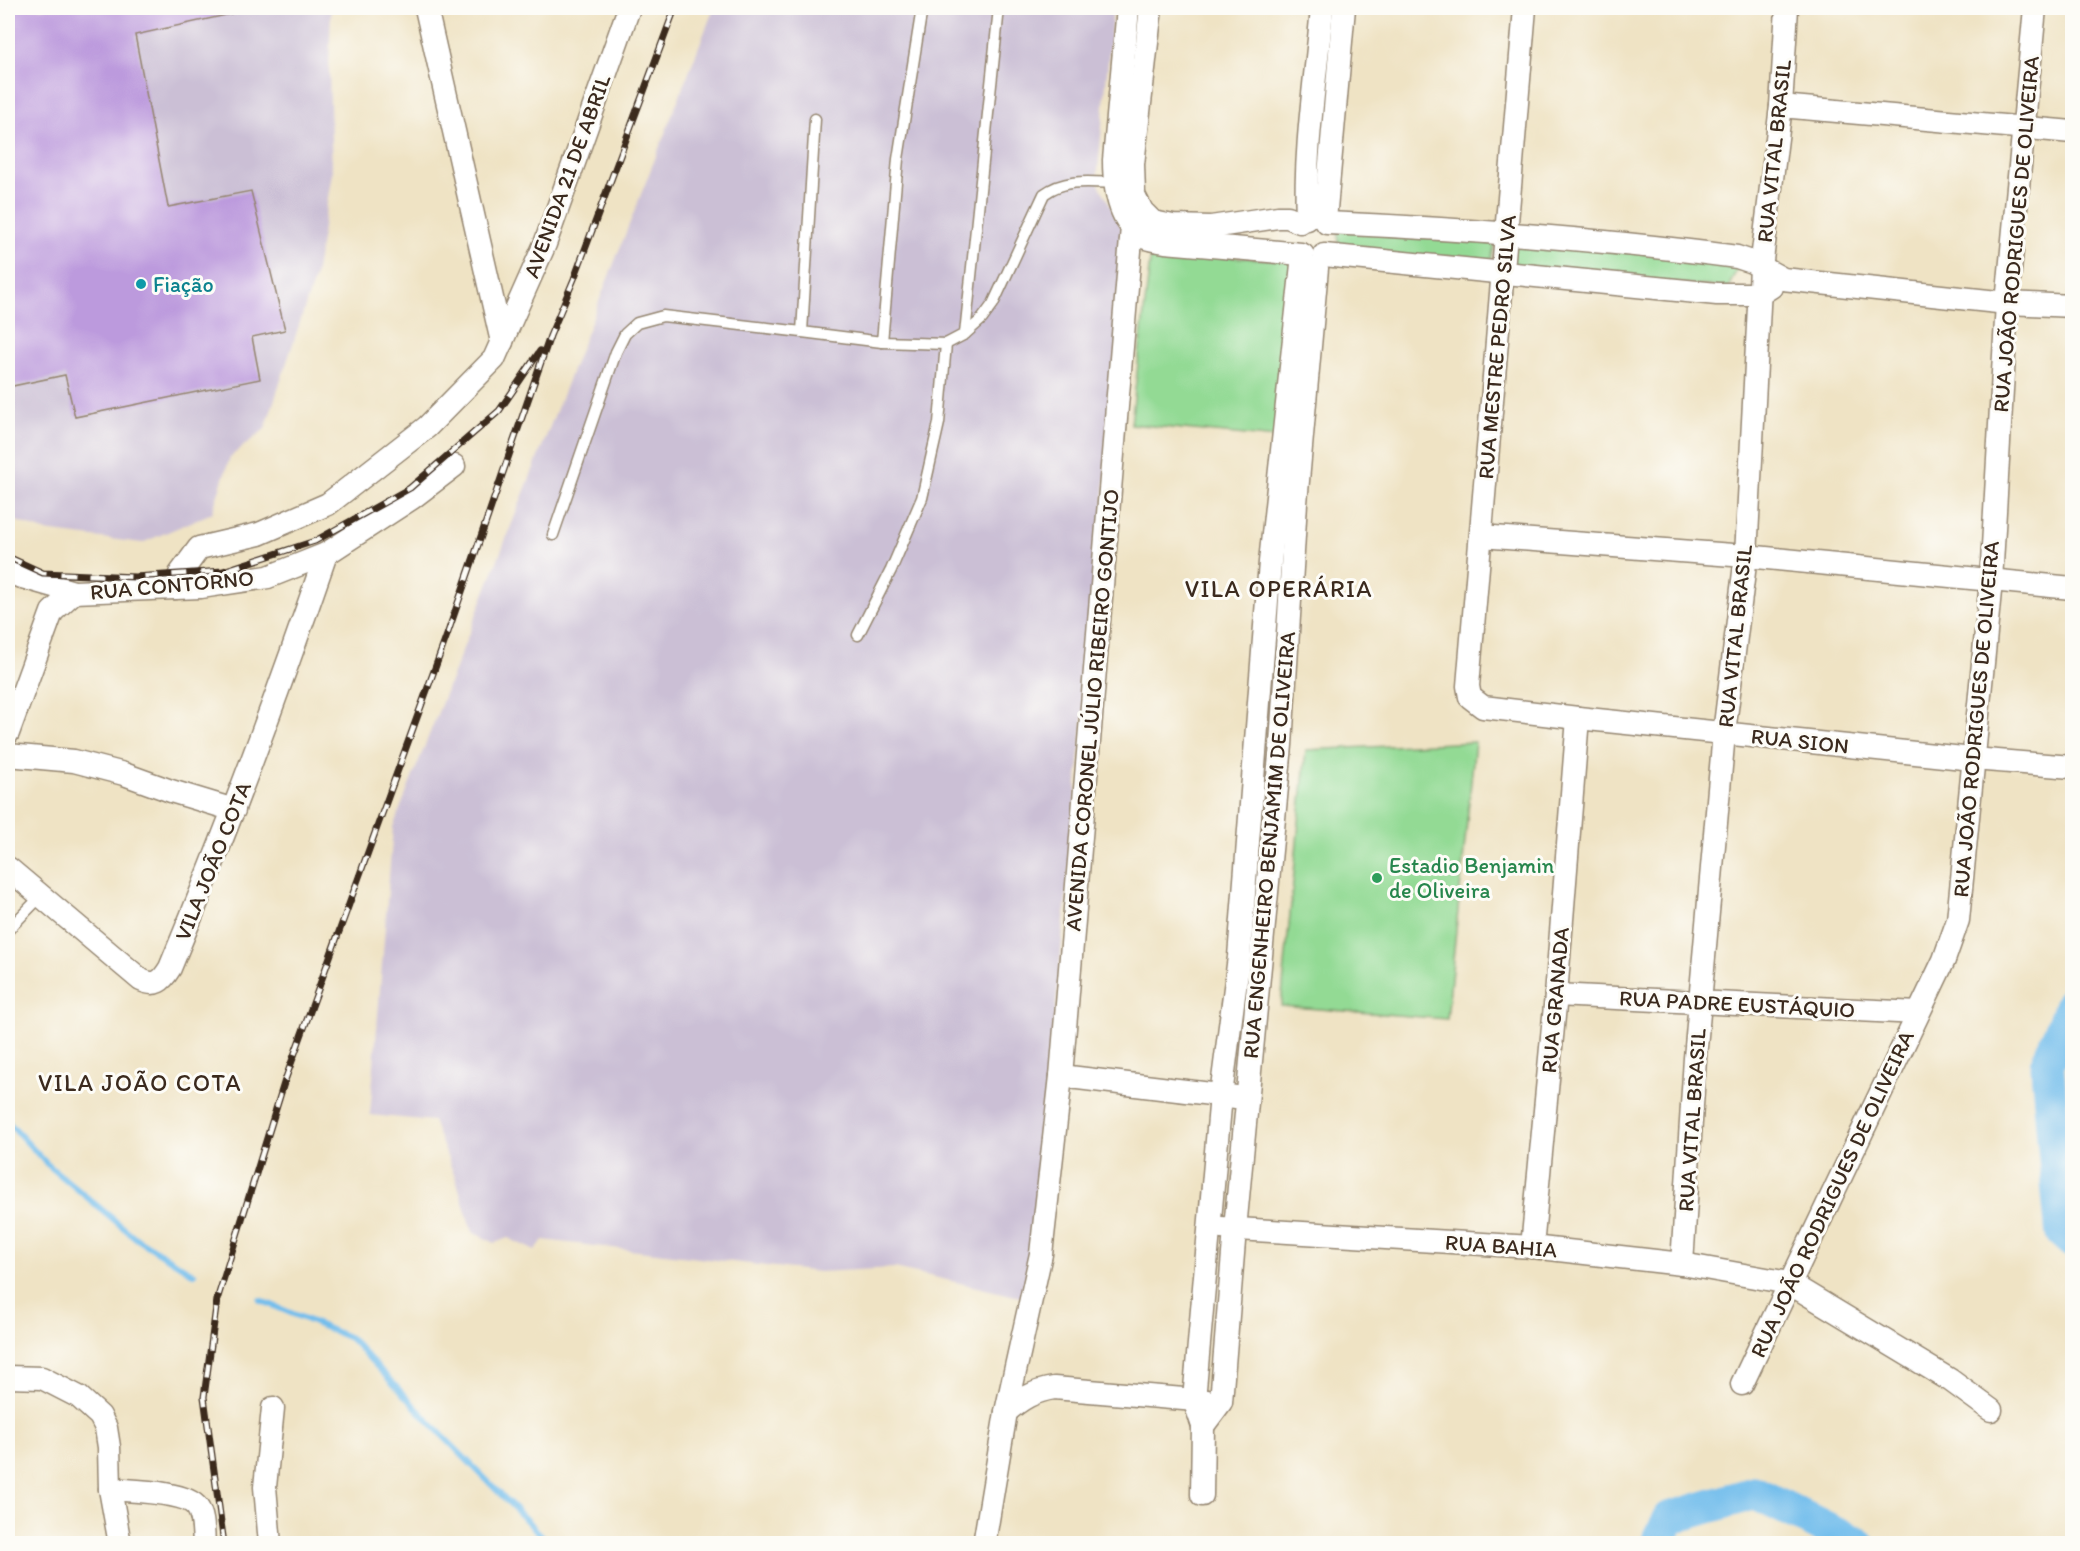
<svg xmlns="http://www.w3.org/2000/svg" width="2080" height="1551" font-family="Itim,sans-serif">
<rect width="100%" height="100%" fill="#fdfcf7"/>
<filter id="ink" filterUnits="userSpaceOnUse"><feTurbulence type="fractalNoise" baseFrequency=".0167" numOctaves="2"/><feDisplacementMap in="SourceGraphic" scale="12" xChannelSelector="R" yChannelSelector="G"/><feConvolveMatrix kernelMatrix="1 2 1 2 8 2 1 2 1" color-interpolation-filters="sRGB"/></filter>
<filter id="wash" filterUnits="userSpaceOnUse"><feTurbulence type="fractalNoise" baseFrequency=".008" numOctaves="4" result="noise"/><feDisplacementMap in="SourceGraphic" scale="24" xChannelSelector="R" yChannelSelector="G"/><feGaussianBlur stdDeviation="1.35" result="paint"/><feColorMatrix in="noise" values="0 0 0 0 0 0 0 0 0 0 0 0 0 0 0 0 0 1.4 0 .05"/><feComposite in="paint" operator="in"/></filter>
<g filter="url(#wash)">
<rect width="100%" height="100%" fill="#efe3c4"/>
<g fill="#cbbfd5">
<path d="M8,8H331L329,70L332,173L315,276L265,429L230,457L212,513L142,543L44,531L8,518Z"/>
<path d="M714,8H1113L1097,180L1128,240L1033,1249L1024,1298L895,1268L819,1272L543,1240L535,1251L508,1238L495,1243L472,1232L457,1182L433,1121L370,1115L393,827Z"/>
</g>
<g fill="#93da94" stroke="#678259" stroke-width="1.5">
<path d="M1338,225L1496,239L1490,265L1339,251Z"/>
<path d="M1512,236L1741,261L1728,288L1508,267Z"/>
<path d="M1151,252L1295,261L1277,438L1131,424Z"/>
<path d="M1475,742L1447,1019L1281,1006L1306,750Z"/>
</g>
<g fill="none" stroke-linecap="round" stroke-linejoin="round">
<g stroke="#73beec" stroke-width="6">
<path d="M8,1122L47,1164L137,1239L194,1274"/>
<path d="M260,1300L350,1338L440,1433L550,1544"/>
</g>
<g stroke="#73beec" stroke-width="34">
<path d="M2072,1003L2047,1064L2062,1232L2072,1241"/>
<path d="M1657,1544L1670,1518L1755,1493L1858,1544"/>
</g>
</g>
<g id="blocks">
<path fill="#bc9add" d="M8,8H230L231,14L135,35L168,207L251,191L285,330L252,337L260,379L75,417L65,375L8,387Z"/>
</g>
</g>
<g filter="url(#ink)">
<use href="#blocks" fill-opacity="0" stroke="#958671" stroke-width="1.5"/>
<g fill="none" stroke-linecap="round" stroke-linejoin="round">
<defs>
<g id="lane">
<path d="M815,119L802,332L882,342L946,344L965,334L982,319L993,304L1044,194C1066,178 1090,182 1116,183"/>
<path d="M965,334L999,8"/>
<path d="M882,342L898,159L922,8"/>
<path d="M553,535L616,352L625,334L637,323L663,316L802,332"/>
<path d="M858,635L891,570L922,498L939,423L946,344"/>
<path d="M8,930L41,896"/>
</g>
<g id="street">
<path d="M426,8L502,342"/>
<path d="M1128,8L1114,160C1114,187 1118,224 1146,238C1151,240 1159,241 1165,242L1301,254"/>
<path d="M1151,8L1133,164L1134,195L1142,211L1153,222L1173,226L1211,227L1278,217H1288L1300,222"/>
<path d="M1525,8L1468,686L1470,697L1483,707L1578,718L1973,759L2072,767"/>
<path d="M1781,106L2072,132"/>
<path d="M1307,219C1304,149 1316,77 1322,8"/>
<path d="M1325,220L1344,8"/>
<path d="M1327,223C1464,229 1600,239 1737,257L1752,262L1783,279L2007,303L2072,306"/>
<path d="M1324,255L1717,294H1760L1771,287"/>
<path d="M1481,536L1746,556L2072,588"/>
<path d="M8,573L74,592L201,587L268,577L326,554L412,498L454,466"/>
<path d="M175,588L180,574L199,548L259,534L328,504L427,427L494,359L545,244L629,8"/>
<path d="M8,733L52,612L74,592"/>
<path d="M8,755L74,761L124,774L171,791L234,810"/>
<path d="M8,868L141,980C156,987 162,981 170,968C227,831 278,694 326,554"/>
<path d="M1556,995L1918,1013"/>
<path d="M1061,1076L1236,1097"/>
<path d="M1221,1228L1532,1247L1682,1264L1789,1283L1950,1380L1991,1410"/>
<path d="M1532,1247L1556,995L1578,718"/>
<path d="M1682,1264L1695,1058L1724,733L1746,556L1761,268L1781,106L1787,8"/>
<path d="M8,1377L42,1378L79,1397L100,1416L106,1428L109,1447L110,1489L120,1544"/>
<path d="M1742,1384L1944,960L1958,920L1991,581L2007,303L2035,8"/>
<path d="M1006,1412C1021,1399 1034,1391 1054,1388L1207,1401"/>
<path d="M1203,1426L1221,1402L1235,1229L1281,745L1296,503L1317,268"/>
<path d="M110,1489C129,1491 186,1491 197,1507C204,1516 203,1532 204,1544"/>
<path d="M1202,1495L1203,1426L1194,1400L1221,1095L1239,957L1270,562L1303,255"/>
<path d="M270,1544L265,1487L273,1408"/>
<path d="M984,1544L1006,1412L1041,1254L1061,1076L1132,227L1138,204"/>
</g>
</defs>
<use href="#lane" stroke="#958671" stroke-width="13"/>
<use href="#street" stroke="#958671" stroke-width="25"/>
<use href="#lane" stroke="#fff" stroke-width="10"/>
<use href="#street" stroke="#fff" stroke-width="22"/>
<defs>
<g id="rail">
<path d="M8,557L43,573L135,577L223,571L315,541L410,488L499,411L540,351"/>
<path d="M224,1544L204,1397L217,1300L284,1083L447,635L550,336L574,279L675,8"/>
</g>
</defs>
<use href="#rail" stroke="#3b2a1e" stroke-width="7"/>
<use href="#rail" stroke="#fdfcf7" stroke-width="4.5" stroke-dasharray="14" stroke-linecap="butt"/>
</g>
</g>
<circle fill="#0f9aa8" stroke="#fdfcf7" stroke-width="2" cx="141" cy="284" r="6"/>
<circle fill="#2e9e5b" stroke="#fdfcf7" stroke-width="2" cx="1377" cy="878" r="6"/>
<g text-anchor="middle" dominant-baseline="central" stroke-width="6" stroke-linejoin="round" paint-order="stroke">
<g font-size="22" fill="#3b2a1e" stroke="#fdfcf7">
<text transform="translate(1774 151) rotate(-84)">RUA VITAL BRASIL</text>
<text transform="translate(567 176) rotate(-70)">AVENIDA 21 DE ABRIL</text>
<text transform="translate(2016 234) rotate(-85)">RUA JOÃO RODRIGUES DE OLIVEIRA</text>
<text transform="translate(1497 347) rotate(-85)">RUA MESTRE PEDRO SILVA</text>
<text transform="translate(172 585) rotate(-5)">RUA CONTORNO</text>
<text transform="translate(1735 636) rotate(-84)">RUA VITAL BRASIL</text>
<text transform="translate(1092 710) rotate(-85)">AVENIDA CORONEL JÚLIO RIBEIRO GONTIJO</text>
<text transform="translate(1976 719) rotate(-85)">RUA JOÃO RODRIGUES DE OLIVEIRA</text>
<text transform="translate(1800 741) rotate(6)">RUA SION</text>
<text transform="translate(1269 845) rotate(-85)">RUA ENGENHEIRO BENJAMIM DE OLIVEIRA</text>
<text transform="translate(213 861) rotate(-68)">VILA JOÃO COTA</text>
<text transform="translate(1555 1000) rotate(-85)">RUA GRANADA</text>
<text transform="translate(1737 1004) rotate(3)">RUA PADRE EUSTÁQUIO</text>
<text transform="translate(1692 1120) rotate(-86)">RUA VITAL BRASIL</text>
<text transform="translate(1832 1194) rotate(-65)">RUA JOÃO RODRIGUES DE OLIVEIRA</text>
<text transform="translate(1501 1246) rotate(4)">RUA BAHIA</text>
</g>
<g font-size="22" fill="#0d838f" stroke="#fdfcf7" text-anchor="start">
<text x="153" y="284">Fiação</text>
</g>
<g font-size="22" fill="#27864d" stroke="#fdfcf7" text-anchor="start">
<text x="1389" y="865">Estadio Benjamin<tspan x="1389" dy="25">de Oliveira</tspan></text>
</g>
<g font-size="24" letter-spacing="1.5" fill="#3b2a1e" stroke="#fdfcf7">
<text x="1279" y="588">VILA OPERÁRIA</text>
<text x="140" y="1082">VILA JOÃO COTA</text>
</g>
</g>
<rect width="2080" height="1551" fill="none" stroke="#fdfcf7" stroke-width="30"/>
</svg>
